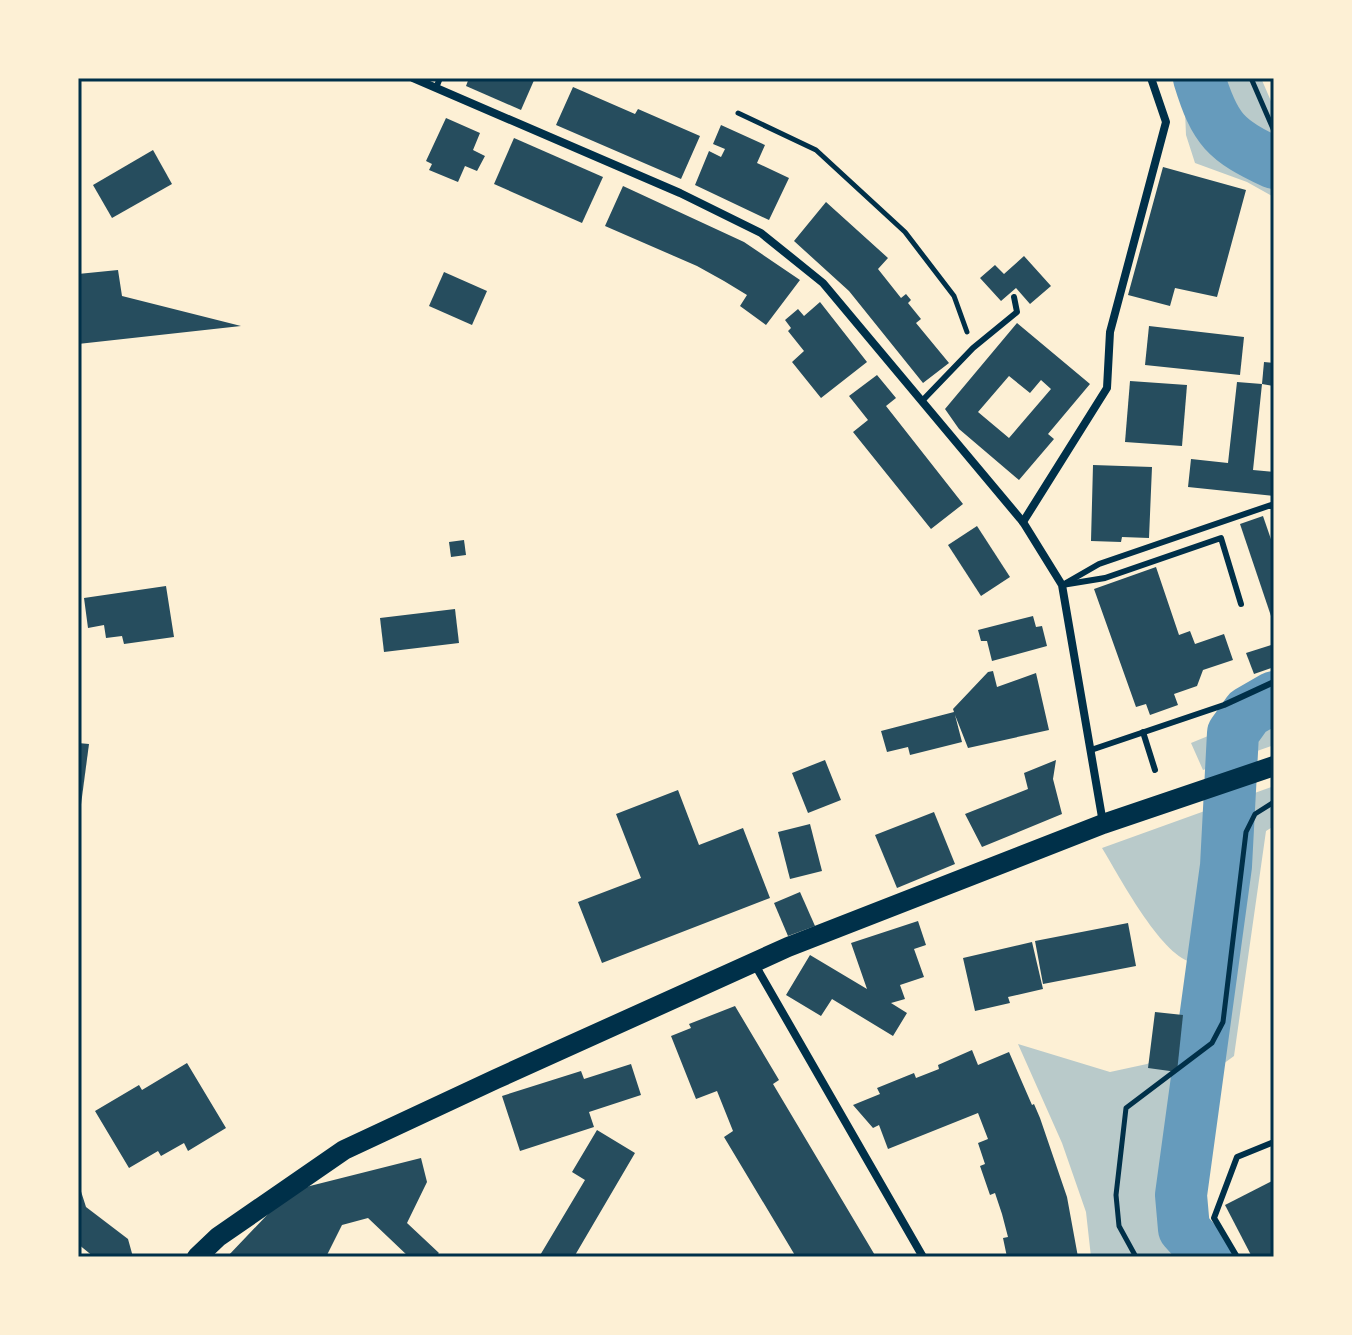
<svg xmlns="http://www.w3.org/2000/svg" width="1352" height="1335" font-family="Mulish,sans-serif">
<rect width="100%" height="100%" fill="#fdf0d5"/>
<g fill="#b9caca">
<path d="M1181,78H1261L1274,108V197L1247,182L1195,163L1186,135L1184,87Z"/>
<path d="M1274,693V745L1203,770L1191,743L1230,727L1244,710Z"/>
<path d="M1274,786V826L1266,831L1234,1056L1208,1075L1194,1210L1223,1257H1091L1086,1212L1062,1143L1018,1044L1110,1072L1147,1064L1185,1047L1194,1020L1191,962C1160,954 1119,876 1102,848Z"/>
</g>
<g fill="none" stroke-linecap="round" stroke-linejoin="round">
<g stroke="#669bbc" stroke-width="52">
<path d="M1199,78C1215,130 1225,140 1274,163"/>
<path d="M1209,1257L1184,1229L1181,1195L1226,866L1233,733L1248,712L1274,697"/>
</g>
</g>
<g fill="#264d5e" fill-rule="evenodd">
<path d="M469,78H535L521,110L466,86Z"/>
<path d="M573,87L635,114L638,109L700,136L681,179L556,125Z"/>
<path d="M446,118L480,133L473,150L485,156L477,171L465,166L458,182L429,170L432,164L426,161Z"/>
<path d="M721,125L765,145L757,163L789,178L769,220L695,185L709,151L721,157L725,149L713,144Z"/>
<path d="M514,138L603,177L582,223L494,184Z"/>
<path d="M153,150L172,184L112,218L93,185Z"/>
<path d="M1163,167L1246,190L1217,297L1175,288L1170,306L1128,295Z"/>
<path d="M623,186L744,242L800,280L766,325L740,306L747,295L724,281L697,266L605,226Z"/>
<path d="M826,202L888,258L878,269L901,298L906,294L911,300L908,303L921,319L916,323L949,363L923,383L849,291L794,241Z"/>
<path d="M1024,256L1051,286L1030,304L1016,288L1001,301L980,278L995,265L1004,274Z"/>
<path d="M118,270L122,296L241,326L78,344V274Z"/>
<path d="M444,272L487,291L472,325L429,306Z"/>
<path d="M820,302L867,362L821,398L792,362L804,351L788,331L791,328L785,320L798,309L804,316Z"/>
<path d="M1017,323L1090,384L1048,434L1054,439L1019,480L959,429L945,409ZM1009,376L1030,393L1041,380L1051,389L1009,438L978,412Z"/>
<path d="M1149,326L1244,337L1240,375L1145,365Z"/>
<path d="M1264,362L1274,363V386L1262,384Z"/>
<path d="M877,375L896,398L886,406L963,504L931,529L853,432L868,420L849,396Z"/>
<path d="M1130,381L1187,385L1182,446L1125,442Z"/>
<path d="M1237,382L1262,384L1253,470L1274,472V496L1188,487L1191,459L1228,463Z"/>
<path d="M1093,465L1152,467L1149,538L1122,537L1121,542L1091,541Z"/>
<path d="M1263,516L1274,548L1273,622L1240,524Z"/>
<path d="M977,526L1010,577L981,596L948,545Z"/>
<path d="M464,540L466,555L451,557L449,542Z"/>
<path d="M1156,567L1179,635L1190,631L1195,644L1224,634L1233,660L1203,670L1197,686L1174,694L1178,705L1150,715L1146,704L1136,707L1094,589Z"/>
<path d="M166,586L174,637L124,644L122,636L106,638L104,625L88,628L84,598Z"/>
<path d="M455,609L459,643L384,652L380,618Z"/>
<path d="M1033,616L1036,627L1042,626L1047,646L992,661L987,641H981L978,630Z"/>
<path d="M1274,644V667L1254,674L1246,653Z"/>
<path d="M993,671L997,687L1036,673L1049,730L968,748L955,715L962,742L910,755L908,747L887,752L881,731L954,712L953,709L988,672Z"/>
<path d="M78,743L89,744L80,812H78Z"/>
<path d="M825,760L841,800L808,813L792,773Z"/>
<path d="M1056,760L1053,779L1062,814L982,847L965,814L1028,789L1024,773Z"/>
<path d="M678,790L699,845L743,828L770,898L602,963L578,902L641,878L616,814Z"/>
<path d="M934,812L955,864L897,888L875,835Z"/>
<path d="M810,824L822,871L790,879L778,832Z"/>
<path d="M800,892L815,926L788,936L774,903Z"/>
<path d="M918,921L926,945L914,949L924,977L900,985L905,999L891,1003L907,1013L893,1036L832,999L821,1016L786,995L810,955L867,989L851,943Z"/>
<path d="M1128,923L1136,966L1043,984L1035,941Z"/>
<path d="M1032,942L1043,989L1008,997L1010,1003L975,1011L963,958Z"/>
<path d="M735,1006L779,1080L773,1084L876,1257H796L724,1137L733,1131L717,1091L696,1099L671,1036L691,1028L689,1024Z"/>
<path d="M1155,1012L1183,1015L1177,1072L1148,1068Z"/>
<path d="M972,1050L978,1065L1009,1052L1032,1105L1034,1104L1040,1118L1067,1197L1078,1257H1007L1003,1238L1008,1237L1002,1214L995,1193L990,1195L980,1166L985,1164L978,1143L988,1139L978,1113L888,1149L879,1125L873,1128L853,1105L880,1094L877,1088L914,1073L916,1078L939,1069L938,1065Z"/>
<path d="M187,1063L226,1128L188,1151L184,1143L161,1156L158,1151L129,1168L95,1111L139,1085L142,1090Z"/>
<path d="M631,1064L641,1095L589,1112L594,1127L520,1151L502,1096L581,1071L584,1079Z"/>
<path d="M597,1130L635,1153L574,1257H539L585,1180L572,1172Z"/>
<path d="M421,1158L427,1182L407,1223L439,1253L435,1257H409L368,1218L342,1225L326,1257H227L290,1191Z"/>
<path d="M1274,1180V1257H1252L1225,1205Z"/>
<path d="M78,1182L86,1207L128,1239L133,1257H94L78,1244Z"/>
</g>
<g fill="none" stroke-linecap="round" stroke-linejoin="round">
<g stroke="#003049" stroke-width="5">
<path d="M1251,78L1274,131"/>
<path d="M738,113L816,150L905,232L954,296L967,332"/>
<path d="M1136,1257L1119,1226L1116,1195L1126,1108L1212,1043L1223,1022L1246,832L1255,814L1274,802"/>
</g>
<g stroke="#003049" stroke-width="6">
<path d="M436,88L440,78"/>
<path d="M922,401L973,348L1017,312L1014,297"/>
<path d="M1066,583L1099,564L1271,505L1274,508"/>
<path d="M1062,585L1105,578L1221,538L1241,604"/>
<path d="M1143,732L1155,770"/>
<path d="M1091,750L1224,705L1274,682"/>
<path d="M1237,1257L1214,1218L1237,1157L1274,1142"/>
</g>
<g stroke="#003049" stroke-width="8">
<path d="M413,78L680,193L761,233L823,283L1023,522L1062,585L1103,823"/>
<path d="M1023,522L1107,388L1110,332L1166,122L1151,78"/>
<path d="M754,963L923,1257"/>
</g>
<path stroke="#003049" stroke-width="20" d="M197,1257L218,1237L344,1150L496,1079L788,947L1103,824L1274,766"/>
</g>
<rect width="1352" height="1335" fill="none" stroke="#fdf0d5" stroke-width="160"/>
<rect x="80" y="80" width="1192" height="1175" fill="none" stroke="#003049" stroke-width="3"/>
</svg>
